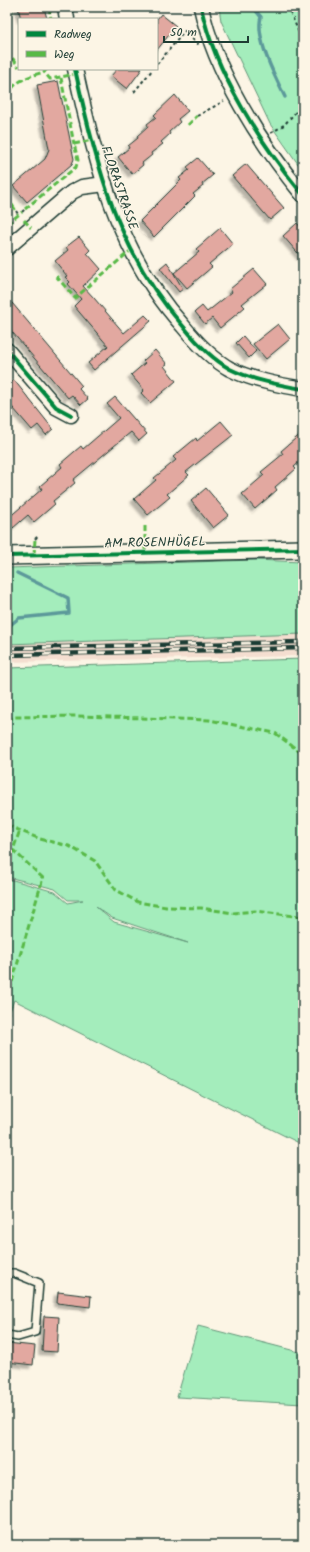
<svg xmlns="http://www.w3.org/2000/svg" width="310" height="1552" font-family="Kalam,sans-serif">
<defs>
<filter id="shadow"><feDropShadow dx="-3.5" dy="3.5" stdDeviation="1" flood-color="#0004"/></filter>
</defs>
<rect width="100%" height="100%" fill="#fcf5e5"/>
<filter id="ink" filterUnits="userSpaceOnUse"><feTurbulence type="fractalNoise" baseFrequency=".025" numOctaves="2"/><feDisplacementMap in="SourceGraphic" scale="8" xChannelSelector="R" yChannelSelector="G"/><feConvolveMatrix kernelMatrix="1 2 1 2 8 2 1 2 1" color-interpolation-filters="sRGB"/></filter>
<g filter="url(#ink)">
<path fill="#f4ded0" d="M303,634V656L7,662V644Z"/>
<g fill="#a4edbc" stroke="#629578" fill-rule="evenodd">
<path d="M219,7H302L303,171L270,124L221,21Z"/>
<path d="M254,560L303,562V634L7,644V568Z"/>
<path d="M303,659V1145L14,1000L7,1020V881L13,880L55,892L68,903L83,900H68L55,889L12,878L7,879V668ZM96,907L112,918L188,943L114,922Z"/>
<path d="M198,1326L303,1353V1404L177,1397Z"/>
</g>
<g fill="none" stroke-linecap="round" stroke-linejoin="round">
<g stroke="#5c999a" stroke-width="3.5">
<path d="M253,7L261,17C255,38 275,77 285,97"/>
<path d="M9,626L19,618L69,613L68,598L17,573"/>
</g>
</g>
<g fill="#e2a8a0" stroke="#1f3d34" filter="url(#shadow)">
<path d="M18,7H44L47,19H21Z"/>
<path d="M161,14L176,26L157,50V19Z"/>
<path d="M117,69H142L127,89L111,76Z"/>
<path d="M58,81L74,159L72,164L27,202L13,186L45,159L49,149L37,85Z"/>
<path d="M175,95L188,111L178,119L180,122L169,132L170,134L161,142L163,144L151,153L152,155L142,163L143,165L132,174L118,157L129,148L128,146L138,138L137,136L148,126L147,124L156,117L154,115Z"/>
<path d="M198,158L213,175L202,184L203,186L193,194L195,196L154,237L140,221L181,180L179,178L189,170L187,167Z"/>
<path d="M246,164L284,208L270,220L232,176Z"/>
<path d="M297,223L303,230V259L283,236Z"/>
<path d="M220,228L233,244L209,264L212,267L187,288L174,273L199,252L196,249Z"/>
<path d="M79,237L90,250L87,253L101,269L83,286L94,298L124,333L145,315L151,321L94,370L88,363L108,346L74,306L81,299L68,284L70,282L65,277L67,276L55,261L68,250L66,247Z"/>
<path d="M167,262L183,289L179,292L160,268Z"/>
<path d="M254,269L267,284L242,304L245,307L220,328L212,318L205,324L195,312L202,306L207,312L232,292L230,289Z"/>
<path d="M7,297L82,386L79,389L88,399L81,405L72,395L68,398L7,326Z"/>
<path d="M278,324L290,339L266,359L253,344Z"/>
<path d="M243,336L256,351L249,358L236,343Z"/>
<path d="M155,350L167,364L164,366L176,381L150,403L141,393L144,390L131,375L145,363L143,361Z"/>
<path d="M14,380L53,429L46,435L38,425L32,430L7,401V386Z"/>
<path d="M115,397L147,434L139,441L131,432L73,480L75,483L53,501L55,504L34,522L28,515L13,528L7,519L42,489L40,486L62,467L60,464L81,446L83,449L119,418L107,404Z"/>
<path d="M221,421L233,435L186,472L189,475L167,494L170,497L148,515L134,499L156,480L154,478L176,460L173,457L196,438L197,441Z"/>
<path d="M303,432V459L294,467L296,469L275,487L277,490L255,509L242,494L264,475L261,472L283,454L281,451Z"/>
<path d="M206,488L229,515L213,528L191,501Z"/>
<path d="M58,1292L91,1296L90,1307L57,1303Z"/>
<path d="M44,1316L59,1317L57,1352L42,1351Z"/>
<path d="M7,1343L35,1346L33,1365L7,1362Z"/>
</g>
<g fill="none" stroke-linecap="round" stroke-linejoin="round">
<defs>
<path id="service" d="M7,1273H14L39,1283L35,1332L18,1337L7,1335"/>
<g id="minor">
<path d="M65,7L67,19"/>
<path d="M201,7C215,73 261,144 303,195"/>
<path d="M75,69C95,162 118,254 183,326C196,342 212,359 230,369C252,380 279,385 303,389"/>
<path d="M7,248L72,192L82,187L105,184"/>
<path d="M7,350L56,407L71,415"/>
</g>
<path id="tertiary" d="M7,556L303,549"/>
</defs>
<use href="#service" stroke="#1f3d34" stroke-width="10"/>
<use href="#minor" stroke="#1f3d34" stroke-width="17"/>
<use href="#tertiary" stroke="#1f3d34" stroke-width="20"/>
<g stroke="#1f3d34" stroke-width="2" stroke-dasharray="3 3" stroke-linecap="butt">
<path d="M288,7L303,42"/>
<path d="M157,64L185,31L197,44L199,43"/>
<path d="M134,92L153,69"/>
<path d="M197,116L224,101"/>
<path d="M271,133L284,125L303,104"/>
<path d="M16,211L18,214"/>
<path d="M22,212L25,209"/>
<path d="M35,539L38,536"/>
</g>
<use href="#service" stroke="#fcf5e5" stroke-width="7"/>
<use href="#minor" stroke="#fcf5e5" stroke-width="14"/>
<use href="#tertiary" stroke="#fcf5e5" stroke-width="17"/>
<defs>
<g id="rail">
<path d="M7,648L303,642"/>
<path d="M7,655L303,648"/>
</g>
</defs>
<use href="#rail" stroke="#1f3d34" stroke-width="4.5"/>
<use href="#rail" stroke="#fcf5e5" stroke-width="3" stroke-dasharray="9" stroke-linecap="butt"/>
<g stroke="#58b947" stroke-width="3" stroke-dasharray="6 3" stroke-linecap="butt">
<path d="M49,7L51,19"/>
<path d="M7,21L12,15L11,10"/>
<path d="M7,51L19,67"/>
<path d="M47,69L44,72L50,79L76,74"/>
<path d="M61,78L74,144"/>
<path d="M7,96C14,81 29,76 44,72"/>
<path d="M188,125L197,116"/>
<path d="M7,197L16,211"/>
<path d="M25,209L76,167L78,160L74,144L92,140"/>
<path d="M24,220L31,228"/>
<path d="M7,224L22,212"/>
<path d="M56,276L75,298L130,251"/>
<path d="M145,526V553"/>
<path d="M34,555L35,539"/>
<path d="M7,720L14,717L77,716L209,720L275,733L303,754"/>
<path d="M7,825L40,839L69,846L95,861L116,890L138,902L166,907L201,908L233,913L255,911L303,917"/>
<path d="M7,999L43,878L13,850L20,830"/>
</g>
<defs>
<g id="cycleway">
<path d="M201,7C215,73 261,144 303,195"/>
<path d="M75,69C95,162 118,254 183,326C196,342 212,359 230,369C252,380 279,385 303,389"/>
<path d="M7,350L56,407L71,415"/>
<path d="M7,556L303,549"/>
</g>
</defs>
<use href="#cycleway" stroke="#fcf5e5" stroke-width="6"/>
<use href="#cycleway" stroke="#00873e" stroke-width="4"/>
</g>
</g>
<g text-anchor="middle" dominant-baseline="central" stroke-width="3" stroke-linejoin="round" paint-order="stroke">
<g font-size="13" fill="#1f3d34" stroke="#fcf5e5">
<text transform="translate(119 188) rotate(71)">FLORASTRASSE</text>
<text transform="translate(155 543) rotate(-1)">AM ROSENHÜGEL</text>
</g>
</g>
<rect width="310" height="1552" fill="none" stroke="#fcf5e5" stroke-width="24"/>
<rect x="12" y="12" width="286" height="1528" fill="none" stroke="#1f3d34" stroke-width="1.5" filter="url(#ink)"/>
<rect x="18" y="18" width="140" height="52" fill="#fcf5e5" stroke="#a4ab9e"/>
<rect x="26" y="31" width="20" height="6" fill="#00873e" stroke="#a4ab9e"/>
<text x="54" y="38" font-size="12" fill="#1f3d34">Radweg</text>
<rect x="26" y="51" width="20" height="6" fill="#58b947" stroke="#a4ab9e"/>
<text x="54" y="58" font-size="12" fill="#1f3d34">Weg</text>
<path d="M164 36v6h84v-6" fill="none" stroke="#1f3d34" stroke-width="2"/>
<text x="170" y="36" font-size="12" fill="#1f3d34" stroke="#fcf5e5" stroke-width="3" paint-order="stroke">50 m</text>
</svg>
